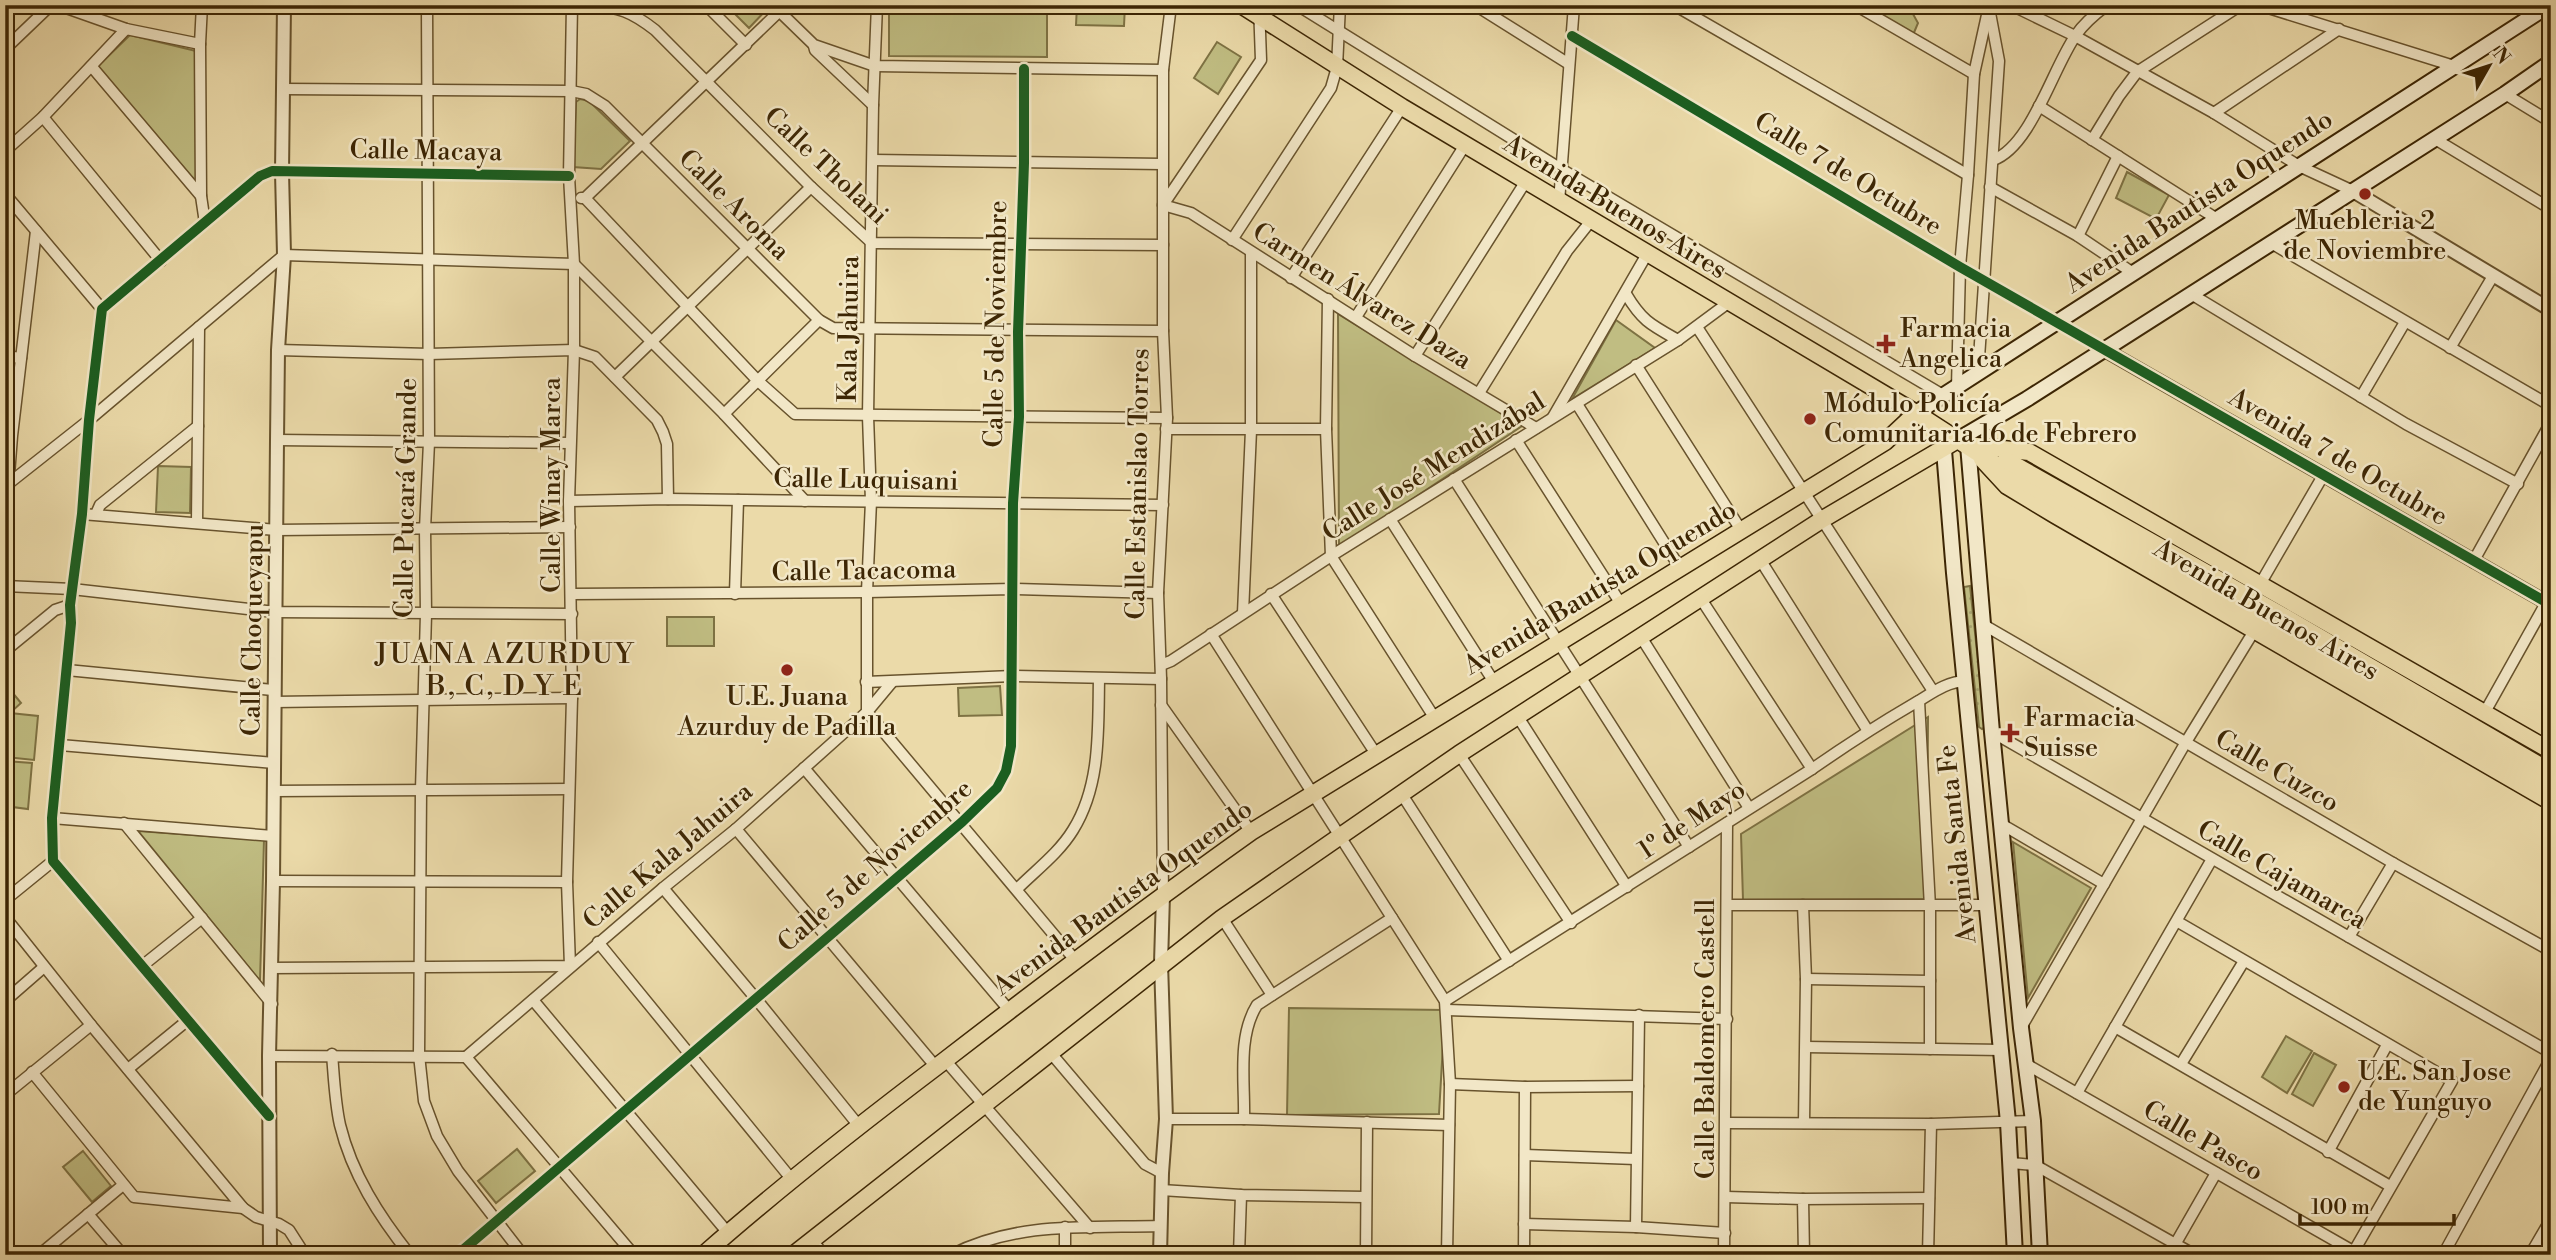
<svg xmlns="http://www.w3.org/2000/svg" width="2556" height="1260" font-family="'Libre Bodoni',serif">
<defs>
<pattern id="grass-dots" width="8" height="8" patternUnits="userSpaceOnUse" patternTransform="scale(1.75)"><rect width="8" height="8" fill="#c0bd82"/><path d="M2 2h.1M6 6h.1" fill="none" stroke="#a6a26f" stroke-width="1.8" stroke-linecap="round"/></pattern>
</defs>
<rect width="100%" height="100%" fill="#ebdaa9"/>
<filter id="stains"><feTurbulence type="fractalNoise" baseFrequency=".00286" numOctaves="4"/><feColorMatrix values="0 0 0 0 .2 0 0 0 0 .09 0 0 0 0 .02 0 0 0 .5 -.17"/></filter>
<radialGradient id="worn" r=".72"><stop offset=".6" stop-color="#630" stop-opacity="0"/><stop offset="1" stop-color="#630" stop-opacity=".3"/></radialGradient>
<path fill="url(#grass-dots)" stroke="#7e7243" stroke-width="2" d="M1970,586L1985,727L1982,729L1979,727L1964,587Z"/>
<g fill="#c0bd82" stroke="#7e7243" stroke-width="2">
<path d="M726,5H771L749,28Z"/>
<path d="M889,5H1047V57L889,56Z"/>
<path d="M1077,5H1125L1124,26L1076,25Z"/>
<path d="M1861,5H1908L1918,23L1913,35Z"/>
<path d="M130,35L196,51V182L97,67Z"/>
<path d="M1217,42L1241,57L1218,94L1194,78Z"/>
<path d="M580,99L589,101L630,141L601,169L573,167L576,102Z"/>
<path d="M2127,172L2169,195L2156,219L2116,198Z"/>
<path d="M1338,314L1522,426L1339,548Z"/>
<path d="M1616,320L1655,348L1572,399Z"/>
<path d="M158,466L191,467L190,513L156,512Z"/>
<rect x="667" y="617" width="47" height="29"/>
<path d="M7,686L21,703L10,713L38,716L34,760L6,757L10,714L5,717Z"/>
<path d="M1000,686L1002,715L959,716L958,688Z"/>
<path d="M1928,717L1927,899L1743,900L1741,834Z"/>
<path d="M5,761L32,763L28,809L5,806Z"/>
<path d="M138,831L264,840L260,981Z"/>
<path d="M2013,842L2091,888L2028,998Z"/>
<path d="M1289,1008L1445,1010L1439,1114L1287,1115Z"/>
<path d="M2286,1036L2312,1051L2287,1093L2262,1077Z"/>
<path d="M2314,1053L2336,1065L2313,1106L2292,1094Z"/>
<path d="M517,1149L535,1171L496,1203L478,1181Z"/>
<path d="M83,1151L111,1186L92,1202L63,1167Z"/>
</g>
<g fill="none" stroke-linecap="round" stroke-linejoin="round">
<defs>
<g id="minor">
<path d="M58,5L126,29L200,44"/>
<path d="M202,5L200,44L201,196L205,223"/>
<path d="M427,5L429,442L425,529L426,614L421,790L419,1055L424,1101L437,1136L458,1171L523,1255"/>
<path d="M590,5C619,7 632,12 655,30L811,187L872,243L1163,245"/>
<path d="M706,5L746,45"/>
<path d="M877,5L873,105L868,416L871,501L867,592V712L1075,960"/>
<path d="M1259,5L1261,60L1163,205L1191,213L1415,356L1536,428"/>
<path d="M1297,5L1561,169L1943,395"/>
<path d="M1475,5L1569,64"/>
<path d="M1674,5L1968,175"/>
<path d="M1855,5L1974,74"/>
<path d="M2011,5L2075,36L2214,113L2299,166L2353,191"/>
<path d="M2259,5L2454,66"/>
<path d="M779,11L814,45L875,66L1163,70"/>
<path d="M1572,36L1960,267L2103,349"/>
<path d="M814,46L815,50L873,105"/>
<path d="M5,49L51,5"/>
<path d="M92,67L201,196"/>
<path d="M283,89L571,91L586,94L605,106L819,320L833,328L1163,331"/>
<path d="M2505,94L2551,122"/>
<path d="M2039,106L2217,219"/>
<path d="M2214,113L2339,29"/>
<path d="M43,117L161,261"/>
<path d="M2435,139L2551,209"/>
<path d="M2092,140L2119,96L2137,72L2241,5"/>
<path d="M5,151L43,117L126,29"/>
<path d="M873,160L1162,164"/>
<path d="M1993,160C2031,147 2053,67 2076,35C2084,23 2095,14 2107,5"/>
<path d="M1990,187L2078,236L2133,273"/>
<path d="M5,194L102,309"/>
<path d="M581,198H585L786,5"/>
<path d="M585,198L758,381L795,414L1167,418"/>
<path d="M1559,202L1574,5"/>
<path d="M2078,236L2118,156"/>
<path d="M1232,240L1331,88L1337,67L1340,5"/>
<path d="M2271,243L2551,406"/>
<path d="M1291,278L1402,107"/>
<path d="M1626,294C1642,321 1651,325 1678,340"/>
<path d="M2191,294L2406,424L2518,484"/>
<path d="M1328,299L1326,429L1331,556L1434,717"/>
<path d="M1356,317L1465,145"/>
<path d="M1697,327L1933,691"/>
<path d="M2450,348L2493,276"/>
<path d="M278,350L429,354L574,350L595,357L657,420L663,432L667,444L668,499"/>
<path d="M5,356L21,358"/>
<path d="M1415,356L1526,181"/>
<path d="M1636,365L1741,530"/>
<path d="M1978,373L1999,61L1990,13"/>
<path d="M615,377L811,187"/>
<path d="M1957,387L1960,267L1968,175L1974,74L1989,6"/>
<path d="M1479,393L1567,251L1590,222"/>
<path d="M2361,397L2405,322"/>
<path d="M1577,404L1680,568"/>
<path d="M724,414L819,320"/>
<path d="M1553,417L1647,254"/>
<path d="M1166,429H1326"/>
<path d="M277,440L570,443"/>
<path d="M1516,440L1621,604"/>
<path d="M1454,479L1689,847"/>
<path d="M8,484L89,420L284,255L574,264L724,414L805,501"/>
<path d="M569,501L668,499L1163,505"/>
<path d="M82,514L277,530L570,527"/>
<path d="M96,514L100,505L198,426"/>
<path d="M1390,519L1494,682"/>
<path d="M197,523L199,327"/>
<path d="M5,527L12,436L36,231"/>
<path d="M1761,561L1868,731"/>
<path d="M2473,562L2551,422"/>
<path d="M5,586L72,589L275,612L572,614"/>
<path d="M2259,586L2324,474"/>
<path d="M572,594L867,592L1013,589L1158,593"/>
<path d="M735,594L738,500"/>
<path d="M1271,594L1376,754"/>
<path d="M1701,599L1812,769"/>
<path d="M1243,613L1251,430V252"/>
<path d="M1984,625L2393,863L2551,951"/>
<path d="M1211,634L1445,1001L1450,1084L1447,1255"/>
<path d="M1641,637L1749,808"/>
<path d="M5,651L55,610L70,605"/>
<path d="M1161,665L1171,661L1331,556L1678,340L1728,303"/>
<path d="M67,670L273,690"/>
<path d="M866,682L1013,676L1161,679"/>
<path d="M1919,701L1930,907V1049"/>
<path d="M274,702L572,698"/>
<path d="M1161,705L1251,832"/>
<path d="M2485,712L2551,594"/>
<path d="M1518,717L1627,887"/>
<path d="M1992,732L2551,1053"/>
<path d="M60,745L274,763"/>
<path d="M1459,754L1571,923"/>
<path d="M804,768L1009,1010"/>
<path d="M274,791L569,789"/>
<path d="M1401,793L1509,961"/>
<path d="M52,818L273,836"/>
<path d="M124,823L272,1004"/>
<path d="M2003,825L2104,884"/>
<path d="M736,829L936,1067"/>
<path d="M273,881L567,882"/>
<path d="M663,888L757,1000L859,1126"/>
<path d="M1017,889C1036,870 1059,853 1073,830C1101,785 1098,730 1099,679"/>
<path d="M1163,895L1161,679L1158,593L1167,418L1163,331V70L1171,5"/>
<path d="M5,900L53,861"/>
<path d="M1727,905H1988"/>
<path d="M1803,905L1806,979L1804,1123"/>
<path d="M5,917L91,1025L243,1208L256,1217L279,1224L289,1230L305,1255"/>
<path d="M1222,918L1272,995"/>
<path d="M2178,922L2452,1081L2354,1251"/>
<path d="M2349,937L2393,863"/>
<path d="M598,942L793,1181"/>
<path d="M142,966L202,918"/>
<path d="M271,968L570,966L567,882L572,698L569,501L574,350V264L569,176L572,5"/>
<path d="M1806,979L1930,981"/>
<path d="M533,1000L728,1233"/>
<path d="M5,1001L44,967"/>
<path d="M1445,1001L1812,769C1845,746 1879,724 1915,703C1931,694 1945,682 1965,681"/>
<path d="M1447,1010L1727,1019"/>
<path d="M2022,1026L2186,742L2254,631"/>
<path d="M2115,1027L2390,1186"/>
<path d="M1806,1047L2002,1050"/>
<path d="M1050,1052L1145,1164L1162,1173"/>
<path d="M332,1054C334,1078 335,1103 340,1125C352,1174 379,1216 410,1255"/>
<path d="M269,1056L466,1057"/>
<path d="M466,1057L663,888L736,829L867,712L892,682"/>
<path d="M466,1057L634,1255"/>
<path d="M945,1060L1090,1228"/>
<path d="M2026,1064L2360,1255"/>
<path d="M2181,1064L2244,961"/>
<path d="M128,1069L188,1020"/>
<path d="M32,1072L134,1197L243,1208"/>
<path d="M1450,1084L1525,1087L1638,1086"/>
<path d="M2077,1093L2212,859"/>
<path d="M5,1095L91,1025"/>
<path d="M269,1116L53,861L52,818L71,623L70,605L82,514L89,420L102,309L260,176L272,171L569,176"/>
<path d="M1166,1119H1244L1449,1125"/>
<path d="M1244,1119C1245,1082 1237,1037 1257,1005L1392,918"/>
<path d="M1726,1123L1931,1124L2033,1121"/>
<path d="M2328,1152L2387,1045"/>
<path d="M1525,1155L1636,1159"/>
<path d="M2011,1163L2035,1165L2195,1255"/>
<path d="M1161,1190L1241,1195L1365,1197"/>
<path d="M1726,1197L1803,1199L1804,1255"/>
<path d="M1803,1199L1929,1198"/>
<path d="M88,1214L123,1255"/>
<path d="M1524,1224L1636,1227L1725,1233"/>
<path d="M1636,1227L1639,1015"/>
<path d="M811,1239L824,1255"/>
<path d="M39,1255L123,1185"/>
<path d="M457,1255L962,822L997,788L1006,771L1011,746L1013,503L1019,417L1018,332L1024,163V69"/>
<path d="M951,1255C1017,1221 1089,1228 1160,1226"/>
<path d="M1065,1255V1227"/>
<path d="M1239,1255L1241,1195"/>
<path d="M1366,1255L1367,1122"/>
<path d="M1524,1255L1525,1087"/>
<path d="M1724,1255L1727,823"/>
<path d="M1928,1255L1931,1124"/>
<path d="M2169,1255L2216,1173"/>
<path d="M2443,1255L2551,1058"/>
<path d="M2530,1255L2551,1219"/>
</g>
<g id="tertiary">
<path d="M2353,191L2551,310"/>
<path d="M2103,349L2551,605"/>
<path d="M270,1255L269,1056L273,881L277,440L278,350L284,255L282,172L284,5"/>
<path d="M1160,1255L1162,1173L1166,1119L1161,963L1163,895"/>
</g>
<g id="secondary">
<path d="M1916,413L2548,6L2551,7"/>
<path d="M1943,438L1954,573L2008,1122L2015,1255"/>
<path d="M1959,439L2027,399L2505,94L2551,62"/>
<path d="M1968,445L1992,732L2021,1028L2033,1121L2040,1255"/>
</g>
<g id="primary">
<path d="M1968,445L2029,452L2551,751"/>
<path d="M1982,459L2007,486L2055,515L2551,802"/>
<path d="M703,1255C780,1187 862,1123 944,1061C1045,983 1147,906 1251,832L1885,442L1916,413"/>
<path d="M793,1255L1222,918L1459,754L1823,519L1959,439"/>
</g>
<g id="trunk">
<path d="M1241,5L1402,107L1916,413L2012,475L2551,786"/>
<path d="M2006,460L2285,617L2551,772"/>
</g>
</defs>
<use href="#minor" stroke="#68532d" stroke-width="13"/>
<use href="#tertiary" stroke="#68532d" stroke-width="16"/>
<use href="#secondary" stroke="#3d2604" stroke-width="18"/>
<use href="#primary" stroke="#3d2604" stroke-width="19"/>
<use href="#trunk" stroke="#3d2604" stroke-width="19"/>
<use href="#minor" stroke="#f2e7c7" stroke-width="10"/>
<use href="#tertiary" stroke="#f2e7c7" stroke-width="12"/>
<use href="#secondary" stroke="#f2e7c7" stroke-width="14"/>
<use href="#primary" stroke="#ebdaa9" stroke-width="16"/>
<use href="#trunk" stroke="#ebdaa9" stroke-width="16"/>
<defs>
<g id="cycleway">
<path d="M1572,36L1960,267L2551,605"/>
<path d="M269,1116L53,861L52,818L71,623L70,605L82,514L89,420L102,309L260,176L272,171L569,176"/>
<path d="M457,1255L962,822L997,788L1006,771L1011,746L1013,503L1019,417L1018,332L1024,163V69"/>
</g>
</defs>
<use href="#cycleway" stroke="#f2e7c7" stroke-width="15"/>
<use href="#cycleway" stroke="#1b5e20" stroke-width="10"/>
</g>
<g fill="#8f2418" stroke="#f2e7c7" stroke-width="2.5">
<circle cx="2365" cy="194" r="7"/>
<path d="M1882.5 333.5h7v7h7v7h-7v7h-7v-7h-7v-7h7z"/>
<circle cx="1810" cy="419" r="7"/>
<circle cx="787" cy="670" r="7"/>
<path d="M2006.5 722.5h7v7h7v7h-7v7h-7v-7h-7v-7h7z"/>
<circle cx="2344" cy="1087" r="7"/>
</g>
<g text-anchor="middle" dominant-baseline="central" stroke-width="5" stroke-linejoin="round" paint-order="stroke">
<g font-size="26" fill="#3d2604" stroke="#f2e7c7">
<text transform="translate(426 151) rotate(1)">Calle Macaya</text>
<text transform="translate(826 166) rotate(43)">Calle Tholani</text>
<text transform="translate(1848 174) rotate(31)">Calle 7 de Octubre</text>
<text transform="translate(2199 202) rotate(-33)">Avenida Bautista Oquendo</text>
<text transform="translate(734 205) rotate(45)">Calle Aroma</text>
<text transform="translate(1615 207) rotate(31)">Avenida Buenos Aires</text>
<text transform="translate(1362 296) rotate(32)">Carmen Álvarez Daza</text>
<text transform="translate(996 324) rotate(-89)">Calle 5 de Noviembre</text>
<text transform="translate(849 329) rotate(-89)">Kala Jahuira</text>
<text transform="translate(2338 457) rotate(30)">Avenida 7 de Octubre</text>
<text transform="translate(1434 467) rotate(-32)">Calle José Mendizábal</text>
<text transform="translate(866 480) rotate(1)">Calle Luquisani</text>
<text transform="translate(1138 484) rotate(-89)">Calle Estanislao Torres</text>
<text transform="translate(552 485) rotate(-90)">Calle Winay Marca</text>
<text transform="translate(406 498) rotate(-89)">Calle Pucará Grande</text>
<text transform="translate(864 571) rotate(-1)">Calle Tacacoma</text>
<text transform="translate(1600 588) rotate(-31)">Avenida Bautista Oquendo</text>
<text transform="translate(2266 610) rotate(30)">Avenida Buenos Aires</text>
<text transform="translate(253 630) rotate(-89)">Calle Choqueyapu</text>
<text transform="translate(2277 771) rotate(30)">Calle Cuzco</text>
<text transform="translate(1692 820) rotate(-33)">1º de Mayo</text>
<text transform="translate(1957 844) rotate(-96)">Avenida Santa Fe</text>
<text transform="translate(668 856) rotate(-40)">Calle Kala Jahuira</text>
<text transform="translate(875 866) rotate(-41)">Calle 5 de Noviembre</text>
<text transform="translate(2282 875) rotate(30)">Calle Cajamarca</text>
<text transform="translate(1123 898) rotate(-36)">Avenida Bautista Oquendo</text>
<text transform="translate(1706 1039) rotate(-90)">Calle Baldomero Castell</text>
<text transform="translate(2203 1141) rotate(30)">Calle Pasco</text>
</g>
<g font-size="26" fill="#3d2604" stroke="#f2e7c7" text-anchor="start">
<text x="2365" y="221" text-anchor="middle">Muebleria 2<tspan x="2365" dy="30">de Noviembre</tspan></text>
<text x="1900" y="329">Farmacia<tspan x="1900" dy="30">Angelica</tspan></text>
<text x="1824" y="404">Módulo Policía<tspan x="1824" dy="30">Comunitaria 16 de Febrero</tspan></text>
<text x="787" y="697" text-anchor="middle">U.E. Juana<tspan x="787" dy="30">Azurduy de Padilla</tspan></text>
<text x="2024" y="718">Farmacia<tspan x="2024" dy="30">Suisse</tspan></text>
<text x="2358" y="1072">U.E. San Jose<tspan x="2358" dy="30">de Yunguyo</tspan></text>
</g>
<g font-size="28" letter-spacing="2" fill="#3d2604" stroke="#f2e7c7">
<text x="505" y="654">JUANA AZURDUY<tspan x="505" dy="32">B, C, D Y E</tspan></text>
</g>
</g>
<rect width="2556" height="1260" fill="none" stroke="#ebdaa9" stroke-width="28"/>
<rect x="7" y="7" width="2542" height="1246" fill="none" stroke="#3d2604" stroke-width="3.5"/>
<rect x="14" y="14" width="2528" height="1232" fill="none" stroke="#3d2604" stroke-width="2"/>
<g transform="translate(2489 66) rotate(51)" stroke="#f2e7c7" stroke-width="5" paint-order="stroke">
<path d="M0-5L12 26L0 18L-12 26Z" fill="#3d2604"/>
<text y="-10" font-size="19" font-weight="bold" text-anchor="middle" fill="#3d2604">N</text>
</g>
<path d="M2300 1214v10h154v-10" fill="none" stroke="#3d2604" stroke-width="3.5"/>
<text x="2311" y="1214" font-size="21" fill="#3d2604" stroke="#f2e7c7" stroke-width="5" paint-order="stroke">100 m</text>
<rect width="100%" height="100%" filter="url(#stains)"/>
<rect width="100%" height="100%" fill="url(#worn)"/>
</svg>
